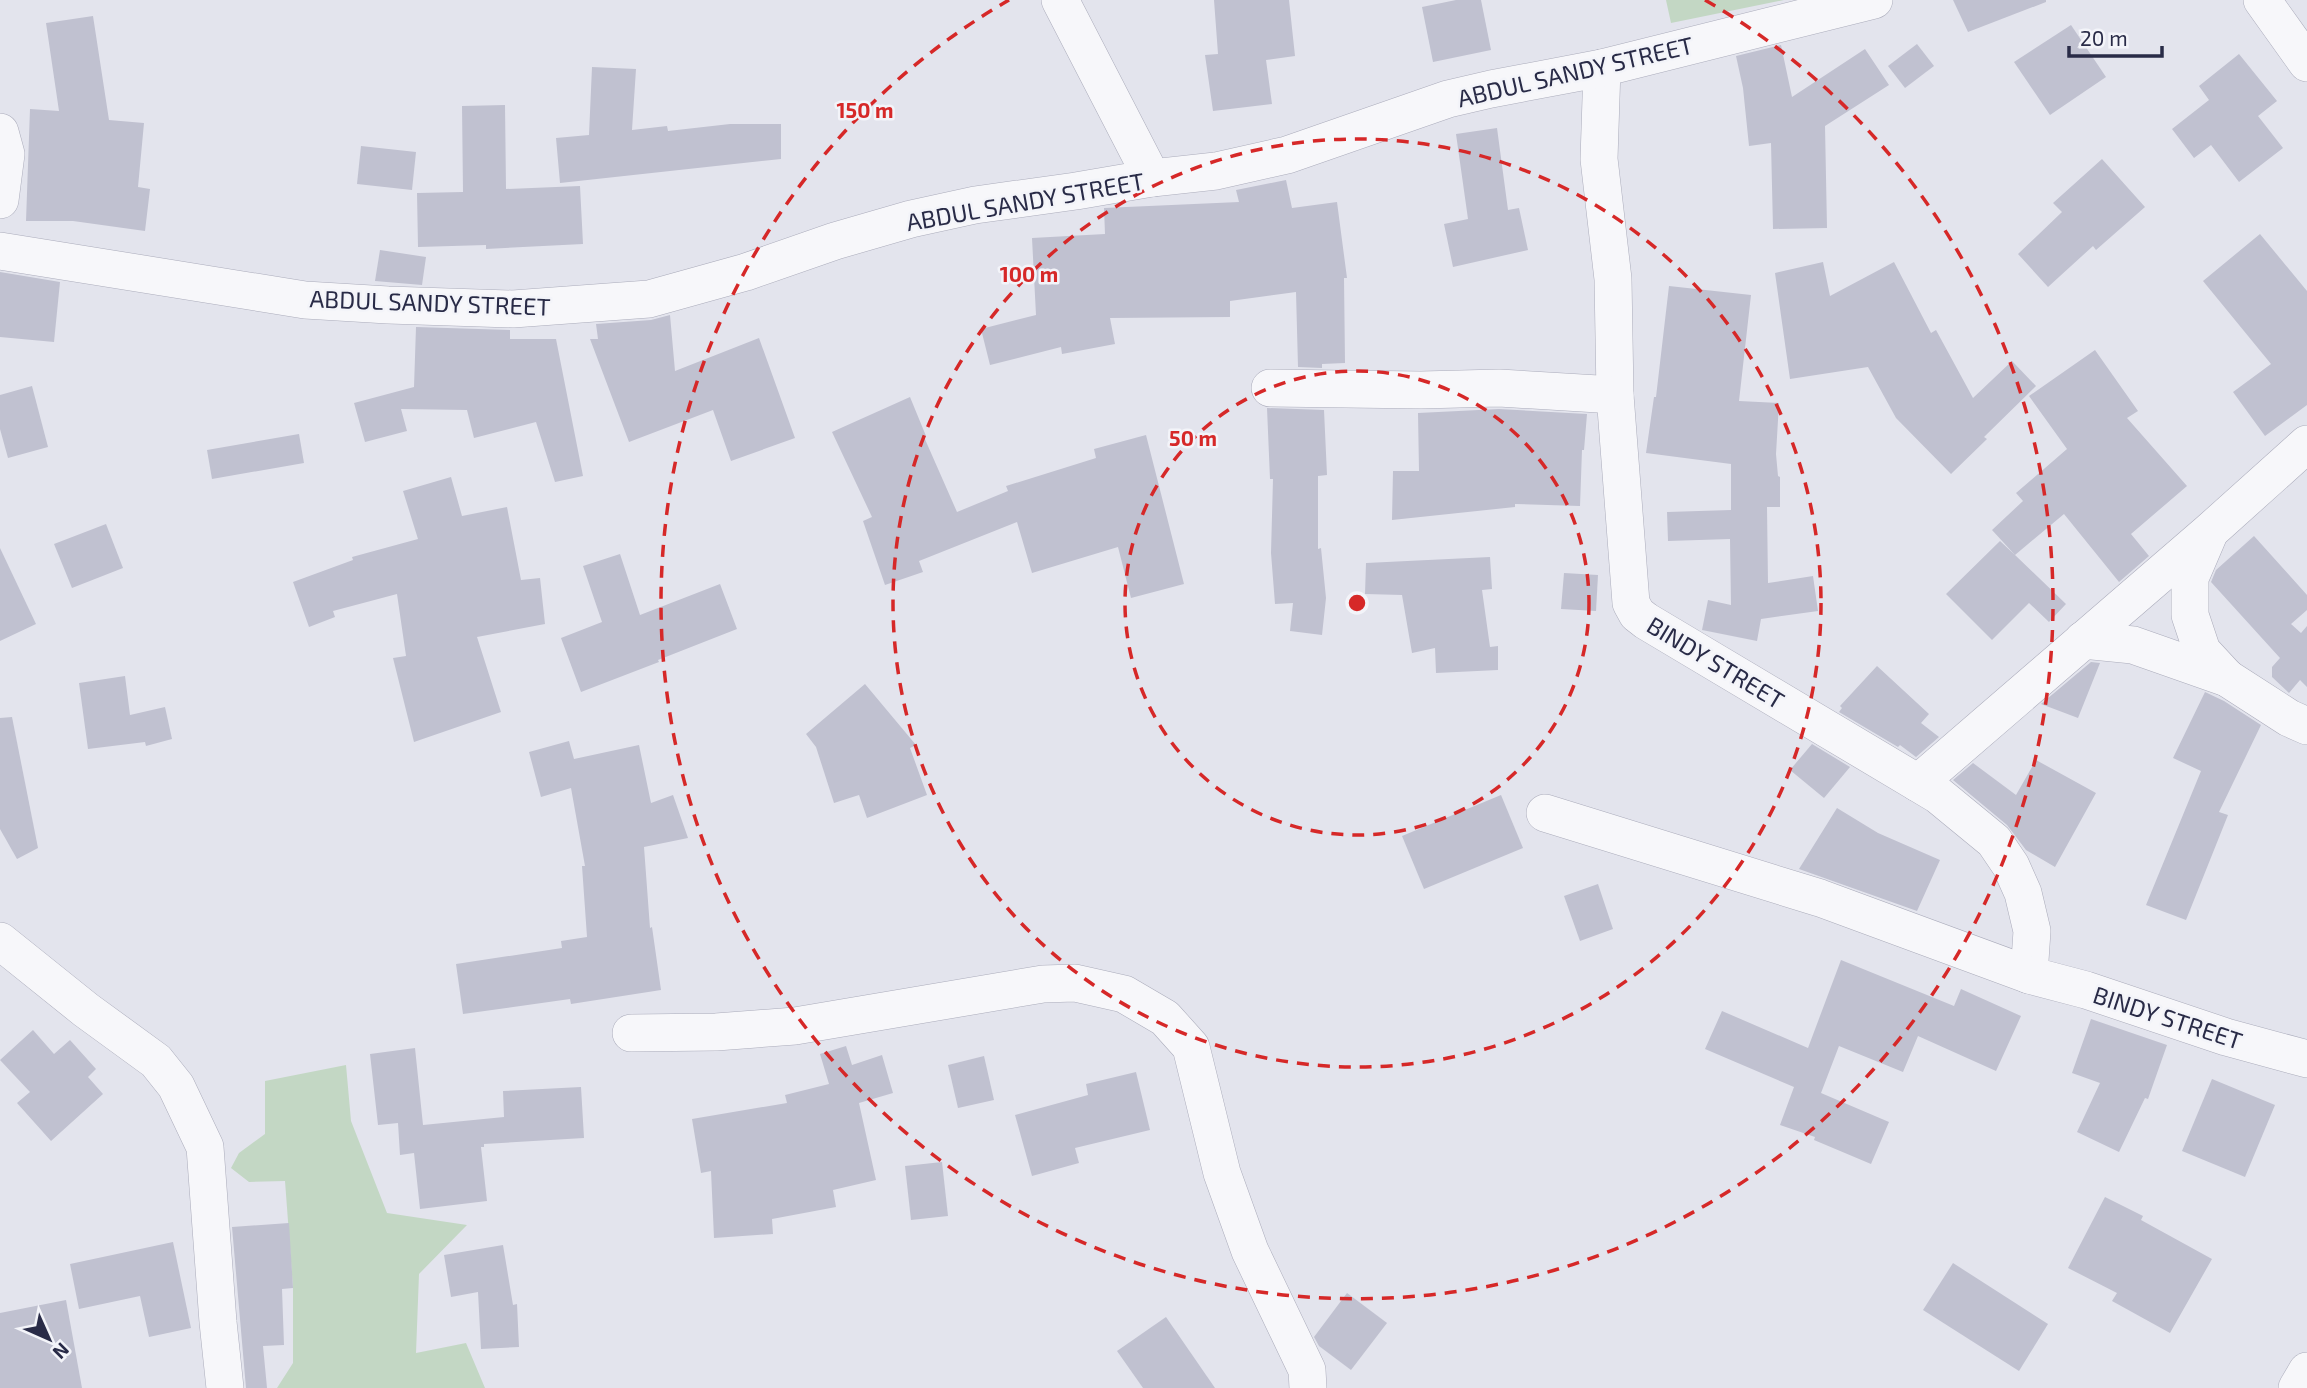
<svg xmlns="http://www.w3.org/2000/svg" width="2307" height="1388" font-family="'Exo 2',sans-serif">
<rect width="100%" height="100%" fill="#e3e4ed"/>
<g fill="#c3d7c4">
<path d="M1666,0H1784L1671,23Z"/>
<path d="M346,1065L351,1121L387,1213L467,1225L419,1274L416,1353L466,1343L485,1388H277L293,1363V1288L285,1181L249,1182L231,1168L239,1153L265,1134V1081Z"/>
</g>
<g fill="#c0c1d0">
<path d="M1214,0H1289L1295,56L1266,60L1272,104L1213,111L1205,55L1218,54Z"/>
<path d="M1456,0H1481L1491,50L1433,62L1422,7Z"/>
<path d="M1953,0H2046V2L1968,32Z"/>
<path d="M93,16L109,120L144,123L138,187L150,189L145,231L73,221H26L30,109L59,111L46,23Z"/>
<path d="M2071,25L2106,77L2050,115L2014,62Z"/>
<path d="M1917,44L1934,66L1905,88L1888,66Z"/>
<path d="M1781,45L1792,97L1865,49L1889,85L1825,126L1827,228L1773,229L1771,143L1749,146L1743,88L1736,56Z"/>
<path d="M2239,54L2277,101L2258,116L2283,148L2239,182L2211,145L2194,158L2172,129L2209,100L2199,86Z"/>
<path d="M592,67L636,69L632,130L667,126L668,131L730,124H781V159L560,183L556,138L589,135Z"/>
<path d="M505,105L506,189L580,186L583,244L486,249V245L418,247L417,193L463,192L462,106Z"/>
<path d="M1497,128L1508,210L1519,208L1528,250L1453,267L1444,224L1468,219L1456,134Z"/>
<path d="M361,146L416,152L412,190L357,184Z"/>
<path d="M2102,159L2145,207L2096,250L2093,246L2048,287L2018,254L2062,212L2053,203Z"/>
<path d="M1286,180L1292,208L1337,202L1347,278H1344L1345,363L1322,364V368L1298,367L1296,292L1230,301V317L1110,318L1115,344L1062,354L1061,347L990,365L981,329L1036,315L1032,238L1105,234L1104,208L1239,202L1236,190Z"/>
<path d="M2260,234L2307,291V405L2265,436L2233,392L2271,364L2203,281Z"/>
<path d="M380,250L426,257L422,285L375,281Z"/>
<path d="M1823,262L1830,296L1894,262L1931,333L1936,330L1973,398L2012,361L2036,386L1984,437L1987,439L1951,474L1896,418L1868,367L1790,379L1775,273Z"/>
<path d="M0,272L60,282L54,342L0,337Z"/>
<path d="M1669,286L1751,295L1739,401L1779,403L1776,454L1778,476L1780,477V507H1767L1768,583L1813,576L1818,611L1761,619L1757,641L1702,630L1708,600L1731,605L1730,539L1668,541L1667,512L1731,510V464L1646,453L1654,397H1656Z"/>
<path d="M670,315L675,371L759,338L795,438L731,461L713,410L629,442L590,339H598L596,324L651,320Z"/>
<path d="M416,327L510,330V339H556L583,476L555,482L536,422L474,438L467,410L401,409L407,431L365,442L354,403L414,387Z"/>
<path d="M2095,350L2138,411L2127,418L2187,486L2131,534L2149,556L2119,582L2064,514L2015,555L2066,604L2049,622L2029,603L1992,640L1946,594L2000,541L2015,555L1992,530L2023,501L2016,493L2067,449L2029,396Z"/>
<path d="M32,386L48,447L8,458L0,429V395Z"/>
<path d="M910,397L926,436L924,437L957,512L1008,491L1006,486L1096,458L1094,449L1146,435L1184,584L1131,598L1118,547L1032,573L1017,522L919,561L923,572L885,585L863,521L872,517L832,432Z"/>
<path d="M1267,408L1324,410L1327,475L1318,476V549L1321,548L1326,598L1322,635L1290,631L1293,603L1275,604L1271,553L1273,479H1270Z"/>
<path d="M1499,409L1587,414L1584,450H1582L1580,506L1515,504V507L1392,520L1393,471H1419L1418,413Z"/>
<path d="M299,434L304,463L212,479L207,450Z"/>
<path d="M451,477L462,516L507,507L521,580L540,578L545,624L477,637L501,712L414,742L393,658L406,656L397,594L333,611L335,617L309,627L293,582L353,560L352,557L418,539L403,491Z"/>
<path d="M106,524L123,568L72,588L54,544Z"/>
<path d="M2254,536L2307,595V610L2291,624L2301,633L2307,626V687L2300,680L2289,693L2272,677V667L2280,658L2211,582L2216,570Z"/>
<path d="M0,548L36,624L0,641Z"/>
<path d="M620,554L640,615L720,584L737,629L658,660L659,662L581,692L561,638L602,622L583,566Z"/>
<path d="M1490,557L1492,589L1482,590L1490,647L1498,646V670L1436,673L1435,648L1412,653L1402,595L1365,594L1366,563Z"/>
<path d="M1564,573L1598,575L1596,611L1561,609Z"/>
<path d="M2091,662L2100,663L2078,718L2041,704Z"/>
<path d="M1877,666L1929,714L1921,723L1939,737L1916,757L1900,745L1898,747L1839,712L1842,708L1840,706Z"/>
<path d="M125,676L130,715L165,707L172,739L146,746L145,742L88,749L79,683Z"/>
<path d="M865,684L916,745L910,748L927,795L867,818L859,795L834,803L816,747L806,734Z"/>
<path d="M2205,692L2224,701L2261,725L2219,812L2228,815L2186,920L2146,905L2201,771L2173,758Z"/>
<path d="M12,717L38,848L17,859L0,829V718Z"/>
<path d="M569,741L574,759L639,745L651,803L673,795L688,838L644,847L650,928L652,927L661,990L571,1004L570,999L463,1014L456,964L562,948L561,941L587,937L582,866H585L571,788L541,797L529,752Z"/>
<path d="M1812,744L1850,767L1824,798L1790,770Z"/>
<path d="M2036,760L2096,793L2055,867L2026,850L2007,825L1953,780L1973,763L2016,795Z"/>
<path d="M1501,795L1523,848L1424,889L1402,836Z"/>
<path d="M1837,808L1878,833L1940,860L1917,911L1799,869Z"/>
<path d="M1598,884L1613,929L1580,941L1564,896Z"/>
<path d="M1841,960L1954,1006L1961,989L2021,1016L1996,1071L1918,1036L1903,1072L1839,1046L1821,1093L1889,1122L1871,1164L1814,1140L1815,1137L1780,1125L1794,1087L1705,1049L1722,1011L1808,1048Z"/>
<path d="M2091,1019L2167,1045L2148,1099L2145,1098L2119,1152L2077,1132L2100,1083L2072,1073Z"/>
<path d="M33,1030L54,1054L70,1040L96,1069L88,1077L103,1094L51,1141L17,1103L30,1092L0,1060Z"/>
<path d="M846,1046L852,1065L882,1055L893,1093L859,1103L876,1180L833,1190L836,1207L772,1219L773,1234L714,1238L711,1171L701,1173L692,1119L787,1103L785,1095L829,1084L820,1054Z"/>
<path d="M415,1048L423,1125L504,1117L503,1091L581,1087L584,1138L484,1144V1147H481L487,1201L420,1209L414,1153L400,1155L398,1123L378,1125L370,1054Z"/>
<path d="M984,1056L994,1100L958,1108L948,1065Z"/>
<path d="M1136,1072L1150,1130L1075,1148L1079,1163L1032,1176L1015,1115L1088,1095L1086,1084Z"/>
<path d="M2212,1079L2275,1105L2245,1177L2182,1151Z"/>
<path d="M942,1162L948,1216L911,1220L905,1166Z"/>
<path d="M2105,1197L2143,1216L2141,1220L2212,1259L2170,1333L2112,1301L2117,1293L2068,1268Z"/>
<path d="M289,1223L293,1288L282,1289L284,1345L263,1346L267,1388H246L232,1227Z"/>
<path d="M173,1242L191,1328L149,1337L140,1296L79,1309L70,1264Z"/>
<path d="M503,1245L513,1305L517,1304L519,1347L481,1349L478,1292L451,1297L444,1255Z"/>
<path d="M1953,1263L2048,1324L2019,1371L1923,1310Z"/>
<path d="M1347,1293L1387,1323L1351,1370L1319,1346L1314,1337Z"/>
<path d="M66,1300L82,1388H0V1313Z"/>
<path d="M1166,1317L1215,1388H1143L1117,1351Z"/>
</g>
<g fill="none" stroke-linecap="round" stroke-linejoin="round">
<defs>
<g id="minor">
<path d="M1060,0L1152,178"/>
<path d="M2262,0L2307,63"/>
<path d="M1602,68L1599,159L1613,279L1615,395L1631,603L1637,614L1646,621L1938,795L1994,841L2011,866L2023,893L2032,931L2029,975"/>
<path d="M0,132L6,154L0,200"/>
<path d="M0,251L305,300L388,305L513,309L649,299L746,272L835,241L911,219L975,205L1076,191L1152,178L1216,171L1287,155L1448,99L1491,89L1602,68L1874,0"/>
<path d="M1270,388L1421,390L1499,388L1615,395"/>
<path d="M2208,536L2190,578V615L2202,651L2227,678"/>
<path d="M2083,640L2133,645L2227,678L2289,718L2307,726"/>
<path d="M1918,783L2209,532L2307,444"/>
<path d="M1545,813L1820,898L2029,975L2086,990L2226,1037L2307,1059"/>
<path d="M0,941L86,1010L156,1061L176,1086L205,1147L218,1322L225,1388"/>
<path d="M631,1033L716,1032L795,1026L1043,984L1075,983L1124,994L1165,1018L1191,1047L1222,1173L1250,1251L1307,1370L1308,1388"/>
<path d="M2297,1388L2307,1371"/>
</g>
</defs>
<use href="#minor" stroke="#abacbb" stroke-width="38"/>
<use href="#minor" stroke="#f7f7fa" stroke-width="37"/>
</g>
<g fill="none" stroke="#d62828" stroke-width="3.5" stroke-dasharray="12 9">
<circle cx="1357" cy="603" r="232"/>
<circle cx="1357" cy="603" r="464"/>
<path d="M1705 0A696 696 0 1 1 1009 0"/>
</g>
<g text-anchor="middle" dominant-baseline="central" stroke-width="5" stroke-linejoin="round" paint-order="stroke">
<g font-size="24" fill="#292b47" stroke="#f3f4f9">
<text transform="translate(1575 71) rotate(-13)">ABDUL SANDY STREET</text>
<text transform="translate(1025 201) rotate(-10)">ABDUL SANDY STREET</text>
<text transform="translate(430 302) rotate(2)">ABDUL SANDY STREET</text>
<text transform="translate(1716 662) rotate(31)">BINDY STREET</text>
<text transform="translate(2168 1017) rotate(18)">BINDY STREET</text>
</g>
</g>
<circle cx="1357" cy="603" r="10" fill="#d62828" stroke="#f3f4f9" stroke-width="3.5"/>
<g font-size="21" text-anchor="middle" font-weight="bold" fill="#d62828" stroke="#f3f4f9" stroke-width="5" stroke-linejoin="round" paint-order="stroke">
<text x="865" y="118">150 m</text>
<text x="1029" y="282">100 m</text>
<text x="1193" y="446">50 m</text>
</g>
<g transform="translate(49 1339) rotate(135)" stroke="#f3f4f9" stroke-width="5" paint-order="stroke">
<path d="M0-5L12 26L0 18L-12 26Z" fill="#292b47"/>
<text y="-10" font-size="19" font-weight="bold" text-anchor="middle" fill="#292b47">N</text>
</g>
<path d="M2069 46v10h93v-10" fill="none" stroke="#292b47" stroke-width="3.5"/>
<text x="2080" y="46" font-size="21" fill="#292b47" stroke="#f3f4f9" stroke-width="5" paint-order="stroke">20 m</text>
</svg>
